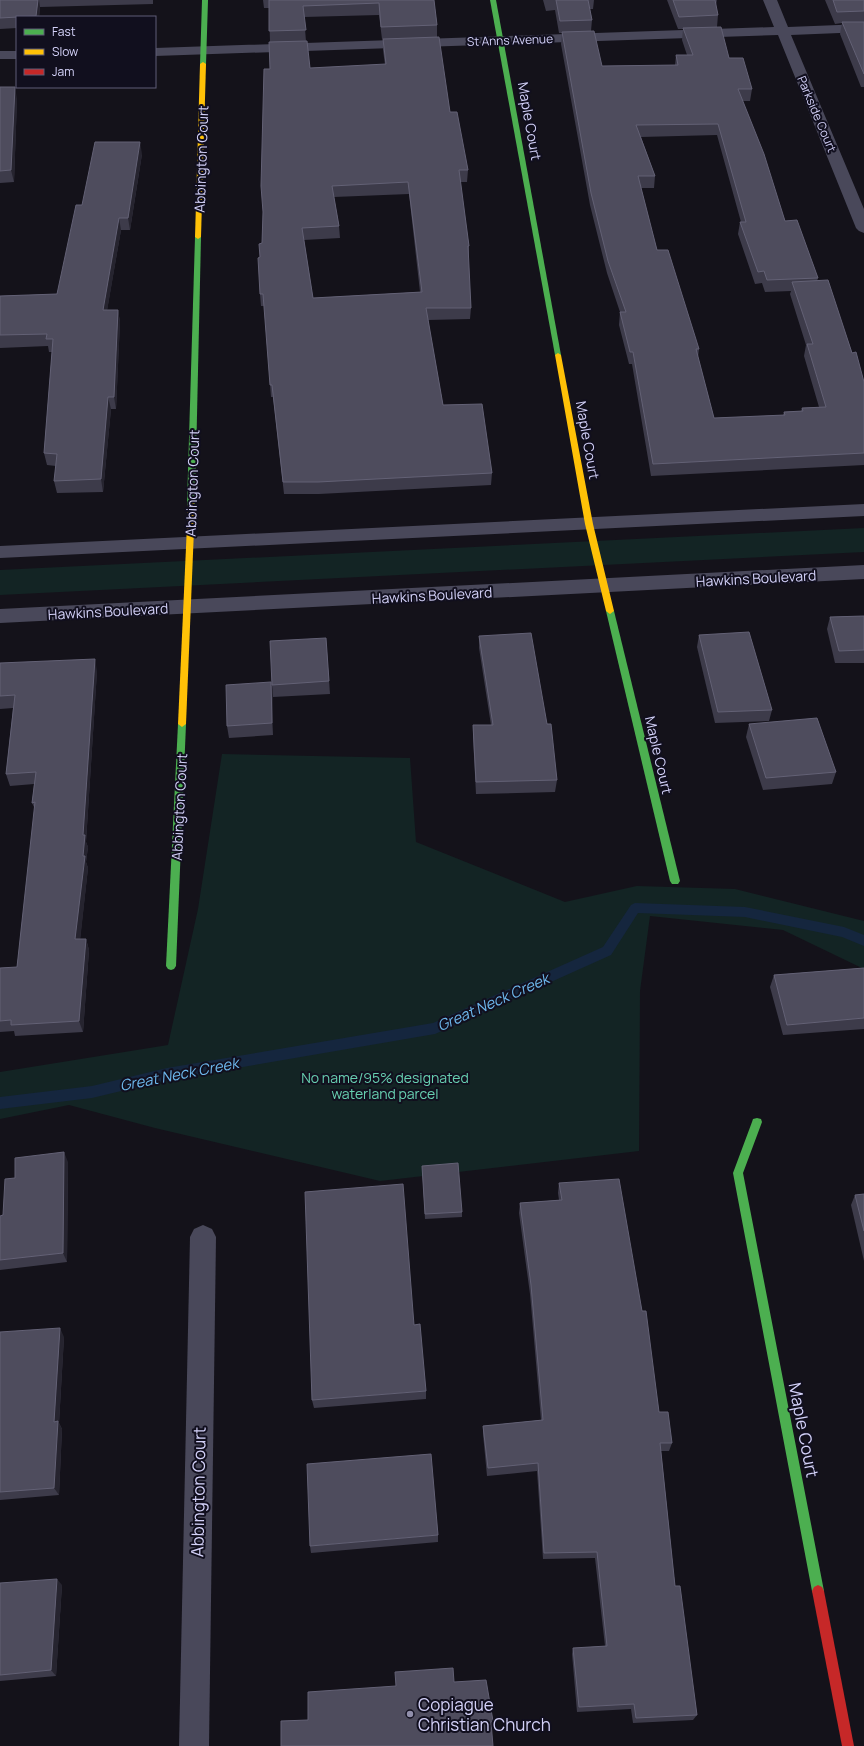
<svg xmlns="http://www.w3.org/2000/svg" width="864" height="1746" font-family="Manrope,sans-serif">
<rect width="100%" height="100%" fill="#14121a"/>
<g fill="#132424">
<path d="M864,528V552L0,595V570Z"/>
<path d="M222,754L410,758L416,842L565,902L637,886L735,889L864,921V969L783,930L650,916L640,991L639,1151L380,1181L155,1128L69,1105L0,1119V1072L168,1045L198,909Z"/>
</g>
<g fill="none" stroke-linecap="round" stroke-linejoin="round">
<path fill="#15263e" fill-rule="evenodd" d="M635,903L745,907L844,927L864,935V946L842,937L745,917L638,913L611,955L435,1034L167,1080L92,1098L0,1109V1097L92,1086L167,1068L433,1023L603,947L631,905Z"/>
<g fill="#49485a" fill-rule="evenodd">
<path d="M763,0H777L788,27L864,24V32L791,35L864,209V233L859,231L856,228L778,35L155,56V48L774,27Z"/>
<rect x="0" y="51" width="17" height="8"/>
<path d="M864,504V516L0,558V546Z"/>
<path d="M864,565V579L0,623V609Z"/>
<path d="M203,1225L212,1229L216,1237L209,1746H179L190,1237L194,1229Z"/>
</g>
<g fill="#4caf50" fill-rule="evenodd">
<path d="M202,0H208L206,64L203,66L200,64Z"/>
<path d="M490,0H496L561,355L558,357L555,355Z"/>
<path d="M198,235L201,237L195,505L191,507L187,505L195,237Z"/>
<path d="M610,608L614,611L680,881L678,884H672L670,881L606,611Z"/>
<path d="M182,721L186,724L176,966L174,969L171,970L168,969L166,966L178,724Z"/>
<path d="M757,1118L761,1119L762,1122L743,1173L824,1591L822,1595L818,1597L814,1595L812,1591L733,1173L752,1122L753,1119Z"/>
</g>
<g fill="#ffc107" fill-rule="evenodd">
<path d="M203,62L206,64L201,237L198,239L195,237L200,64Z"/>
<path d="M558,353L561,355L593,524L614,611L610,614L606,611L585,524L555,355Z"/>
<path d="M188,503H194L195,505L186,724L182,727L178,724Z"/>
</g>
<path fill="#c62828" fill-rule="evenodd" d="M818,1585L822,1587L824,1591L854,1746H842L812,1591L814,1587Z"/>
</g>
<g fill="#3d3b4a" fill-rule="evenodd">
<path d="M0,0H153V4L40,7L39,17H17V28L0,29Z"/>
<path d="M263,0H434L437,25V37L450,112L468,170L467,182H460L469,246V258H468L471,308L470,319L428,320L443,405L492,473L491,485L319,494H284L273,397H271L264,306H261L260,294V257L262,243L270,69V42L269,8H264ZM379,15L382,39H383V50L385,65L310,68L306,41L304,17ZM409,194L420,292L313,298L304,240L340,238L339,226L334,197Z"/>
<path d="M543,0H594L593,9H590L592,20L591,31L602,66L675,65L676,55H687L682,40L683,29H678L667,0H717L716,5L718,15L717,27L729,58L752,89L750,101H742L785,221L818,278L817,281L852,353L864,382V465L651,476L632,364H629L619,325L620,312L607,273L590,205L561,44L562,33H559L555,10L546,11ZM717,135L741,222H740L738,234L755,284L762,283L765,292L791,291L790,294L806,345L804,356L819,407L802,408L801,411L784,412L783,415L714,418L698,357L699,349L657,250L641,188H654L655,176L641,137Z"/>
<path d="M825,0H864V87H861L840,34L842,23L835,24Z"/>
<path d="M0,87L17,99L14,182L0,183Z"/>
<path d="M142,154L130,230H121L107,310H118L120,322L116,409H111L103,492L57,493L54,481L56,466L47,465L44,453L52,352H49L48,346L0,348V296L57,294L82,205Z"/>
<path d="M864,616V663H835L827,629L830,617Z"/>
<path d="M699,635L772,710L769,721L715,723L697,647Z"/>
<path d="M479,636L557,780L555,792L476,794L473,738V725H491L479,648Z"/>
<path d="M326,638L330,694L273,697L272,685Z"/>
<path d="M0,663L97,671L86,842L88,847L86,862L88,868L80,939H86L89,950L83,1032L15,1036L14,1031L0,1032V968L17,967L35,809L32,803L34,784L10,786L6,774L13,708L0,709Z"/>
<path d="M271,682L273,695V735L229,738L227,726Z"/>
<path d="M749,724L836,772L832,784L763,790L746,737Z"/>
<path d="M864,968V1029L783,1035L770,987L774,975Z"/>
<path d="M68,1162L67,1262L0,1270V1216L3,1215L15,1178Z"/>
<path d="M422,1166L462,1212V1217L425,1219Z"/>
<path d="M559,1183L659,1412L672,1443L669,1451H661L675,1586L697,1715L693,1720L633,1723L631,1709L577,1712L572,1654L573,1648L605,1646L595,1558L543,1559L537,1471L487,1476L483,1434V1426L541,1420L530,1294L519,1213L520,1203L559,1200L558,1193Z"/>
<path d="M864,1194V1261L851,1205L855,1195Z"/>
<path d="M0,1332L64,1337L59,1423L62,1429L59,1495L0,1500Z"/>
<path d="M426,1391V1399L314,1408L312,1400Z"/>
<path d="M438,1535V1542L311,1553L310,1546Z"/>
<path d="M0,1583L62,1585L56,1676L0,1681Z"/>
</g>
<g fill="#26242f">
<path d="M38,0H39L40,7L39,17H36Z"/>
<path d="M15,87L17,99L14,182L11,170Z"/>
<path d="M140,142L142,154L130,230L128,218Z"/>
<path d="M119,218L121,230L105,323L103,310Z"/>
<path d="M118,310L120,322L116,409L114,397Z"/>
<path d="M108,397L111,409L103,492L101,479Z"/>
<path d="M95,659L97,671L86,842L88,847L86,862L88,868L79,951L75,939L83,856V835Z"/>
<path d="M271,682L273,695V735L272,723Z"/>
<path d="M86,939L89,950L83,1032L79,1021Z"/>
<path d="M64,1152L68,1162L67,1262L63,1253Z"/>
<path d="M60,1328L64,1337L59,1423L62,1429L59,1495L54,1488V1422Z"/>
<path d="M57,1579L62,1585L56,1676L51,1670Z"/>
</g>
<g fill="#4e4c5d" stroke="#636175" fill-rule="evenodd">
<path d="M0,0H38L36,16L0,18Z"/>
<path d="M269,0H434L437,25L381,27L379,3L303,6L306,30L269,31Z"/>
<path d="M556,0H588L592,20L560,21Z"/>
<path d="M673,0H715L718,15L679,17Z"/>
<path d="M833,0H864V11L837,12Z"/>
<path d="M842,22H864V74Z"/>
<path d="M721,27L729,58H743L752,89H738L764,154L785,221L797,220L818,278L767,280L764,271L758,272L740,222H746L718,124L636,125L655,176H638L657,250H668L699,349H696L714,418L785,415L784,412L803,411L802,408L826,407L807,344H813L792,282L828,280L852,353L856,352L864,382V453L653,464L633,352H630L620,312H626L608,261L591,193L562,32L594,31L602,66L678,65L676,55H693L683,28Z"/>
<path d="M439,37L450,112H457L468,170H459L469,246H468L471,308H426L443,405L482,404L492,473L318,482H283L272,385H270L263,294H260L258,258L260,257L259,244L262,243L263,212L261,186L264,69H270L269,42L307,41L310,68L386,64L383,39ZM408,182L422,292L313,298L302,228L339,226L332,186Z"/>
<path d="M0,87H15L11,170L0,171Z"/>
<path d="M95,142H140L128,218H119L103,310H118L114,397H108L101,479L54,481L57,454L44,453L53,339H46L47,334L0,335V296L57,294L76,205H82Z"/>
<path d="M864,616V650L839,651L830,617Z"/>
<path d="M749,632L772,710L718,712L699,635Z"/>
<path d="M531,633L547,724H551L557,780L476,782L473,725H493L479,636Z"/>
<path d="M326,638L329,681L272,685L270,641Z"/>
<path d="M95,659L83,835H85L83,856H85L75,939H86L79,1021L11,1025V1020L0,1021V968L17,967L35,802L32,803L36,772L6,774L15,695L0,696V663Z"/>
<path d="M271,682L272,723L227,726L226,685Z"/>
<path d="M817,718L836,772L766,778L749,724Z"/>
<path d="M864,968V1018L787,1025L774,975Z"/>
<path d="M64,1152L63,1253L0,1260V1216L3,1215L5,1179L15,1178V1158Z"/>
<path d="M458,1163L462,1212L425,1214L422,1166Z"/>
<path d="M619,1179L642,1311H646L659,1412H668L672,1443H660L675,1586H680L697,1715L636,1718L634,1704L579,1707L573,1648L607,1646L597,1552L544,1553L538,1463L488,1468L483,1426L543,1420L531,1285L520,1203L562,1200L559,1183Z"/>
<path d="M403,1184L414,1325L420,1324L426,1391L312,1400L305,1192Z"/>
<path d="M864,1194V1231L855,1195Z"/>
<path d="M60,1328L54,1422L58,1421L54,1488L0,1492V1332Z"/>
<path d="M431,1454L438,1535L310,1546L307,1464Z"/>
<path d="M57,1579L51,1670L0,1675V1583Z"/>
<path d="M453,1668L454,1682L486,1680L493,1721L491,1722L493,1746H281V1721L308,1720V1692L396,1686L395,1672Z"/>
</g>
<circle fill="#918fab" stroke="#110f1e" stroke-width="1.5" cx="410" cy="1714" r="4"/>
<g text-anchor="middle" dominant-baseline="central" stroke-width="4" stroke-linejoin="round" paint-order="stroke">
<g font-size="12" fill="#d4d2f9" stroke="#110f1e">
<text transform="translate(510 40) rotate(-2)">St Anns Avenue</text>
<text transform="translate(817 114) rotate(67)">Parkside Court</text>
</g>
<g font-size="14" fill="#d4d2f9" stroke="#110f1e">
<text transform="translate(530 121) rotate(80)">Maple Court</text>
<text transform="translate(201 159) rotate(-88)">Abbington Court</text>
<text transform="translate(588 440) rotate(80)">Maple Court</text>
<text transform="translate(192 483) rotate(-88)">Abbington Court</text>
<text transform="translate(756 578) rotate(-3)">Hawkins Boulevard</text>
<text transform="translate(432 595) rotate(-3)">Hawkins Boulevard</text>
<text transform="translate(108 611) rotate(-3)">Hawkins Boulevard</text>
<text transform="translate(659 755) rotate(77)">Maple Court</text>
<text transform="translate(179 807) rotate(-87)">Abbington Court</text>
</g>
<g font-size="14" fill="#67cfb0" stroke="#110f1e">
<text x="385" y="1077">No name/95% designated<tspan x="385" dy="16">waterland parcel</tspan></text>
</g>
<g font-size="15" font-style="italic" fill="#6db7ec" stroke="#110f1e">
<text transform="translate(493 1002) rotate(-24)">Great Neck Creek</text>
<text transform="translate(179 1074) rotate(-11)">Great Neck Creek</text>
</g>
<g font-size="17" fill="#d4d2f9" stroke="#110f1e">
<text transform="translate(804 1430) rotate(79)">Maple Court</text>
<text transform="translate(198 1492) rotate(-89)">Abbington Court</text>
</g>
<g font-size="17" fill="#d4d2f9" stroke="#110f1e" text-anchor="start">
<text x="418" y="1704">Copiague<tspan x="418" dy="20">Christian Church</tspan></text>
</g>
</g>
<rect x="16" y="16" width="140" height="72" fill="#110f1e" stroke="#5f5d76"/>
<rect x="24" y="29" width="20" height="6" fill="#4caf50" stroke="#5f5d76"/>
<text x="52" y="36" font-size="12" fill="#d4d2f9">Fast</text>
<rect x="24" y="49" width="20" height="6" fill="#ffc107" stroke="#5f5d76"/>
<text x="52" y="56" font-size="12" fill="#d4d2f9">Slow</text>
<rect x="24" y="69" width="20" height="6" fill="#c62828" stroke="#5f5d76"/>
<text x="52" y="76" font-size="12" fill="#d4d2f9">Jam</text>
</svg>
